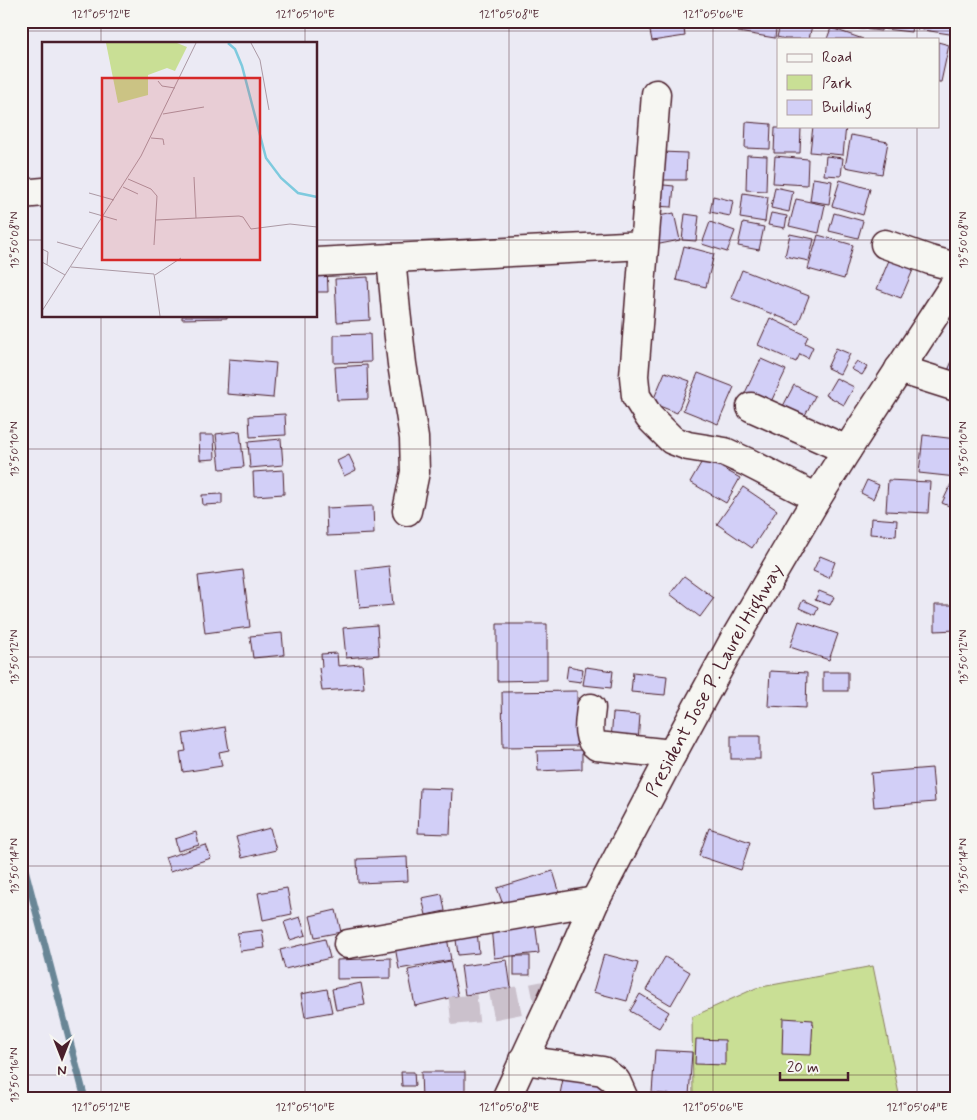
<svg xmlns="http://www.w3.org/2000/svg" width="977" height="1120" font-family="Mynerve,sans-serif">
<rect width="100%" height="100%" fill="#ebeaf4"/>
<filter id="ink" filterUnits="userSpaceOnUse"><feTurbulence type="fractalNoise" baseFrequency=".02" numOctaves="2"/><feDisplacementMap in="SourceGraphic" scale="10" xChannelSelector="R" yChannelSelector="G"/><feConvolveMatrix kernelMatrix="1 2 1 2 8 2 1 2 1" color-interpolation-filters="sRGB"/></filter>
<g filter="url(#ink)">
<path fill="#c9df95" stroke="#8a7f60" d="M873,966L900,1099H693L692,1017L756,988Z"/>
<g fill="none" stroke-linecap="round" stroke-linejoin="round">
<path stroke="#698696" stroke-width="7" d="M21,854L85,1099"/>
</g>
<g fill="#d2cff7" stroke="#4a1f2b">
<path d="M648,21H683L685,36L652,41Z"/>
<path d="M739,21H777L775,38L738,32Z"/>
<path d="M781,21H813L809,39H785L777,37Z"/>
<path d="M854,21H882L881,31L853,28Z"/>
<path d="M886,21H913L911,32L885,29Z"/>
<path d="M919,21H956V35L917,29Z"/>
<path d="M831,28L863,39H827Z"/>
<path d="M938,42L949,45L941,82H938Z"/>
<path d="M746,122L771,124L770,149L745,148Z"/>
<path d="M813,126H846L843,155L810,152Z"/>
<path d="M775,128H801L800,153H774Z"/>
<path d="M851,135L888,142L882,174L845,167Z"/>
<path d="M661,152L687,153L686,180H660Z"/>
<path d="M747,155L767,156L766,191L746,190Z"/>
<path d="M775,156L808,159L807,185L773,183Z"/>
<path d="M826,156L843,158L841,176L824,175Z"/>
<path d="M813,178L832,181L829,204L810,201Z"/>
<path d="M840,180L870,189L863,215L832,206Z"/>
<path d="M654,184L674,186L672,207L653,206Z"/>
<path d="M775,187L793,191L789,212L771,208Z"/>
<path d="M743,193L768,197L765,222L740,218Z"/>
<path d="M713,196L733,201L730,216L710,212Z"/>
<path d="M796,199L825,205L819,233L789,226Z"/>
<path d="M674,213L680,240L655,245L649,218Z"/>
<path d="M771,213L787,216L785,228L768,225Z"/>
<path d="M834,213L863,221L858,238L829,231Z"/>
<path d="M685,214L699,216L696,241L682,240Z"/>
<path d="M710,222L735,231L727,252L702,244Z"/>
<path d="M743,223L764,227L759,250L738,246Z"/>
<path d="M790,234L814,239L809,261L785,256Z"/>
<path d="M818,235L853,245L844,279L808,269Z"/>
<path d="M684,246L714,254L706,287L676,280Z"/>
<path d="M892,253L916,263L901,298L877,289Z"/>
<path d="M327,265L328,292H316V266Z"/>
<path d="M742,270L809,296L798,324L731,298Z"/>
<path d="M368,277L370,320L337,322L335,279Z"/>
<path d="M182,316H227V318L182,319Z"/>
<path d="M770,318L808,336L805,343L813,347L808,358L800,354L796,362L758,345Z"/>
<path d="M370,334L371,362L334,363V335Z"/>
<path d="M836,348L850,354L840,374L827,368Z"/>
<path d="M956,352V377L947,373Z"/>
<path d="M229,359L276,363L273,398L227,394Z"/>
<path d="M761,359L786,370L769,406L744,395Z"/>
<path d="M857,361L867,367L862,375L851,369Z"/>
<path d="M367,365L368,399L337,400L335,367Z"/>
<path d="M665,372L690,381L677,413L652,403Z"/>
<path d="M698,373L734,387L718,424L683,410Z"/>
<path d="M836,378L854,387L844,405L826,395Z"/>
<path d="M794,385L815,396L802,421L781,410Z"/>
<path d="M285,414L286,435L250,437L249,416Z"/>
<path d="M240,431L244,467L220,469L216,434Z"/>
<path d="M199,435H214L215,459L200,460Z"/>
<path d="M923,435L956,439V477L919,473Z"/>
<path d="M281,439L283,465L250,468L248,442Z"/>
<path d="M349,455L356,470L344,476L337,461Z"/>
<path d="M704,458L740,478L726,503L690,482Z"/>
<path d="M283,470L284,494L254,496L253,472Z"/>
<path d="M867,480L879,485L873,499L861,493Z"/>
<path d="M888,480L930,482L928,513L886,511Z"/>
<path d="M951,484L956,486V509L942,503Z"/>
<path d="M743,487L777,510L752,548L717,524Z"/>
<path d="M222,494V504L203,505L202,495Z"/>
<path d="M373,506L374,534L327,536L326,508Z"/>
<path d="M871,518L897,520L896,536L870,534Z"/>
<path d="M820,556L835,562L829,578L813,571Z"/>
<path d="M389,566L393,605L360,608L356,570Z"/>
<path d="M243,570L250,627L205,633L198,576Z"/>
<path d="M684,576L714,598L700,617L670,594Z"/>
<path d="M819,591L834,597L830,605L815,600Z"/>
<path d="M803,600L818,607L815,615L799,608Z"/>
<path d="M935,605H956V630L935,631Z"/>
<path d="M799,621L838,634L829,660L790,647Z"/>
<path d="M497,624H547V680L497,681Z"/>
<path d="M377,625L379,655L346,658L343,628Z"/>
<path d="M282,633L284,655L253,658L250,636Z"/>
<path d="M337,653L338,666L362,664L364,688L322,691L319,668L322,667L321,654Z"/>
<path d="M568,666L583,669L581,682L566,680Z"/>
<path d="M586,667L613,671L611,688L583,685Z"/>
<path d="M770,671L807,673L806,708L768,706Z"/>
<path d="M633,672L667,676L665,695L631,692Z"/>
<rect x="823" y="672" width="25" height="19"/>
<path d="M577,691V746L503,747L502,692Z"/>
<path d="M613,713L640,715L638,742L611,741Z"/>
<path d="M225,727L229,750L219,752L222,766L183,772L180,752L186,751L183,734Z"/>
<rect x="731" y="736" width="29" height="23"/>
<path d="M582,750V769L538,771L537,751Z"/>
<path d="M932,768L935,802L874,807L871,773Z"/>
<path d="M420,788L452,789L450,834L418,833Z"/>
<path d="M270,828L276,850L242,858L236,837Z"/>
<path d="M709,828L750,842L741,870L699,856Z"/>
<path d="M196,832L199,845L178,851L175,839Z"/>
<path d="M206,845L211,858L170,872L165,858Z"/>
<path d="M407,857L408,881L358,883L357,859Z"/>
<path d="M553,871L561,897L506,913L497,888Z"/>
<path d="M287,888L292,914L263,920L258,893Z"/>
<path d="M442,894L445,911L426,915L422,898Z"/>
<path d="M336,910L341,932L315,937L310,916Z"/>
<path d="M300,917L306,935L290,940L284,922Z"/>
<path d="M535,922L539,953L494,958L491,927Z"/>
<path d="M262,930L265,948L240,951L237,933Z"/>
<path d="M477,930L479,953L458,955L455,932Z"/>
<path d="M446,932L451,960L399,969L394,941Z"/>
<path d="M325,939L330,958L285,969L280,950Z"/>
<path d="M604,954L638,963L627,1001L593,992Z"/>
<rect x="514" y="956" width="16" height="19"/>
<path d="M665,957L690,972L671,1005L646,990Z"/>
<path d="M391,958V978L337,979V960Z"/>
<path d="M507,960L511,988L465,995L461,966Z"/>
<path d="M450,961L458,996L415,1006L408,970Z"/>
<path d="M361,983L365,1005L336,1010L332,989Z"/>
<path d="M327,989L332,1012L305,1017L301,994Z"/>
<path d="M640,994L669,1012L659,1028L630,1011Z"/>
<path d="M783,1018L813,1020L811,1055L782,1054Z"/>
<path d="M696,1039L725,1040V1065L695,1064Z"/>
<path d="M655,1050L692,1052L689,1096L652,1093Z"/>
<path d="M401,1072H414L415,1086H402Z"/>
<path d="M421,1072H465V1099H422Z"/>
<path d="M564,1074L608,1081L604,1099H559Z"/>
</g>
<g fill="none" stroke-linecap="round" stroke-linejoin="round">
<path stroke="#cbc1cc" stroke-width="28" stroke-dasharray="28 14" stroke-linecap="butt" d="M450,1011L480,1008L555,993"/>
<defs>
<g id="minor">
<path d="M656,94L634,376L636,396L649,417L672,440L688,446L725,452L747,462L817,498"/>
<path d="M21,194L44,192"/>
<path d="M885,244L930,260L956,267"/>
<path d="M391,258L396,311L402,364L414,438L415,472L407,511"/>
<path d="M316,262L644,245"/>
<path d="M899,369L956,387"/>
<path d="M751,407L847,450"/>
<path d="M591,708C590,720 585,738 597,746L672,754"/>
<path d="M348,944L595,901"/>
<path d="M523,1060L603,1071L616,1081L624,1099"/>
</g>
<g id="highway">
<path id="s1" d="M506,1099L555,993L595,901L672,754L734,640L817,498L847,450L956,282"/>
</g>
</defs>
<use href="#minor" stroke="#4a1f2b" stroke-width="31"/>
<use href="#highway" stroke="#4a1f2b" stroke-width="31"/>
<use href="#minor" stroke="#f6f6f2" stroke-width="28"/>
<use href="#highway" stroke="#f6f6f2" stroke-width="28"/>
</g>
</g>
<path fill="none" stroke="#4a1f2b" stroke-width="1" stroke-opacity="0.45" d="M101,21V44M305,21V44M509,21V1099M713,21V1099M917,21V39M21,31H956M917,126V1099M21,240H44M316,240H956M101,316V1099M305,316V1099M21,449H956M21,657H956M21,866H956M21,1075H956"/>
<g text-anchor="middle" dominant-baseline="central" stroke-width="5" stroke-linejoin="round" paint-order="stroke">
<g font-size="19" fill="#4a1f2b" stroke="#f6f6f2">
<text stroke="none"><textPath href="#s1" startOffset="468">President Jose P. Laurel Highway</textPath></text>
</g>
</g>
<g transform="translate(42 42)">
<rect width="275" height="275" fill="#ebeaf4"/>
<path d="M64,1H135L145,5L133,29L125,26L106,33V53L76,61Z" fill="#c9df95"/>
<path fill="none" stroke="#7ecade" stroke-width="2.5" d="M186,1L193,7L200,24L224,116L239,136L256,151L275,155"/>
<path fill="none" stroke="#ab99a4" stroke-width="1" d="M209,1L218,18L227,68M116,39L120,44L133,46M121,72L162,65M109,96L121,97L122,103M152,135L154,176M86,137L109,147L115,154L112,203M81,145L96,152M47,151L72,158M47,170L75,178M114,178L197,174L201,175L209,187L248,182L275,185M15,200L40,207M0,207L6,210L5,223M0,220L23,233M29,225L112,232L118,274M113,233L139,216M0,269L99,114L154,1"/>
<path fill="#d62828" fill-opacity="0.15" stroke="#d62828" stroke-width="2.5" d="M60,36H218V218H60Z"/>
<rect width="275" height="275" fill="none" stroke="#4a1f2b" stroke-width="2.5"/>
</g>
<rect width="977" height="1120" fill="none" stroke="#f6f6f2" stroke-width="55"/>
<rect x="777" y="38" width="162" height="90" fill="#f6f6f2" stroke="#b1a0a2"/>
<rect x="787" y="54" width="25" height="8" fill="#f6f6f2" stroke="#b1a0a2"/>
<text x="822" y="62" font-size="15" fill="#4a1f2b">Road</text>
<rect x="787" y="75" width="25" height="15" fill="#c9df95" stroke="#b1a0a2"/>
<text x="822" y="88" font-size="15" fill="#4a1f2b">Park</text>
<rect x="787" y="100" width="25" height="15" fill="#d2cff7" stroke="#b1a0a2"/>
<text x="822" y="112" font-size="15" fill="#4a1f2b">Building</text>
<g transform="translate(62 1058) rotate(180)" stroke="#f6f6f2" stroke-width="4" paint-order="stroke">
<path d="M0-4L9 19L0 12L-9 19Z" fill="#4a1f2b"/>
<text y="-8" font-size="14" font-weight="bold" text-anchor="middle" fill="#4a1f2b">N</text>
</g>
<path d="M780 1072v8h68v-8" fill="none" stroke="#4a1f2b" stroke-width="2.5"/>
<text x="787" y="1072" font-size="15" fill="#4a1f2b" stroke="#f6f6f2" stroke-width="4" paint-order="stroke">20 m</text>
<rect x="28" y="28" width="922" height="1064" fill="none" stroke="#4a1f2b" stroke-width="2"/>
<g font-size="12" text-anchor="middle" fill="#4a1f2b">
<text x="101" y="18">121°05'12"E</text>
<text x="305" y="18">121°05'10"E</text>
<text x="509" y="18">121°05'08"E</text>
<text x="713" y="18">121°05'06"E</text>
<text transform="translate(963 240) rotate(-90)" y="4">13°50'08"N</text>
<text transform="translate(14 240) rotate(-90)" y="4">13°50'08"N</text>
<text transform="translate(963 449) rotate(-90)" y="4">13°50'10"N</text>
<text transform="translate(14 449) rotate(-90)" y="4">13°50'10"N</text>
<text transform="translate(963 657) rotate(-90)" y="4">13°50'12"N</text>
<text transform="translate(14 657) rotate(-90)" y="4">13°50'12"N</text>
<text transform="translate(963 866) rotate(-90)" y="4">13°50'14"N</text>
<text transform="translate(14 866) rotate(-90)" y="4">13°50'14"N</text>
<text transform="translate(14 1075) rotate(-90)" y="4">13°50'16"N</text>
<text x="101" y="1111">121°05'12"E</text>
<text x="305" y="1111">121°05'10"E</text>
<text x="509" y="1111">121°05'08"E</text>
<text x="713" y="1111">121°05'06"E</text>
<text x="917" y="1111">121°05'04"E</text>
</g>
</svg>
